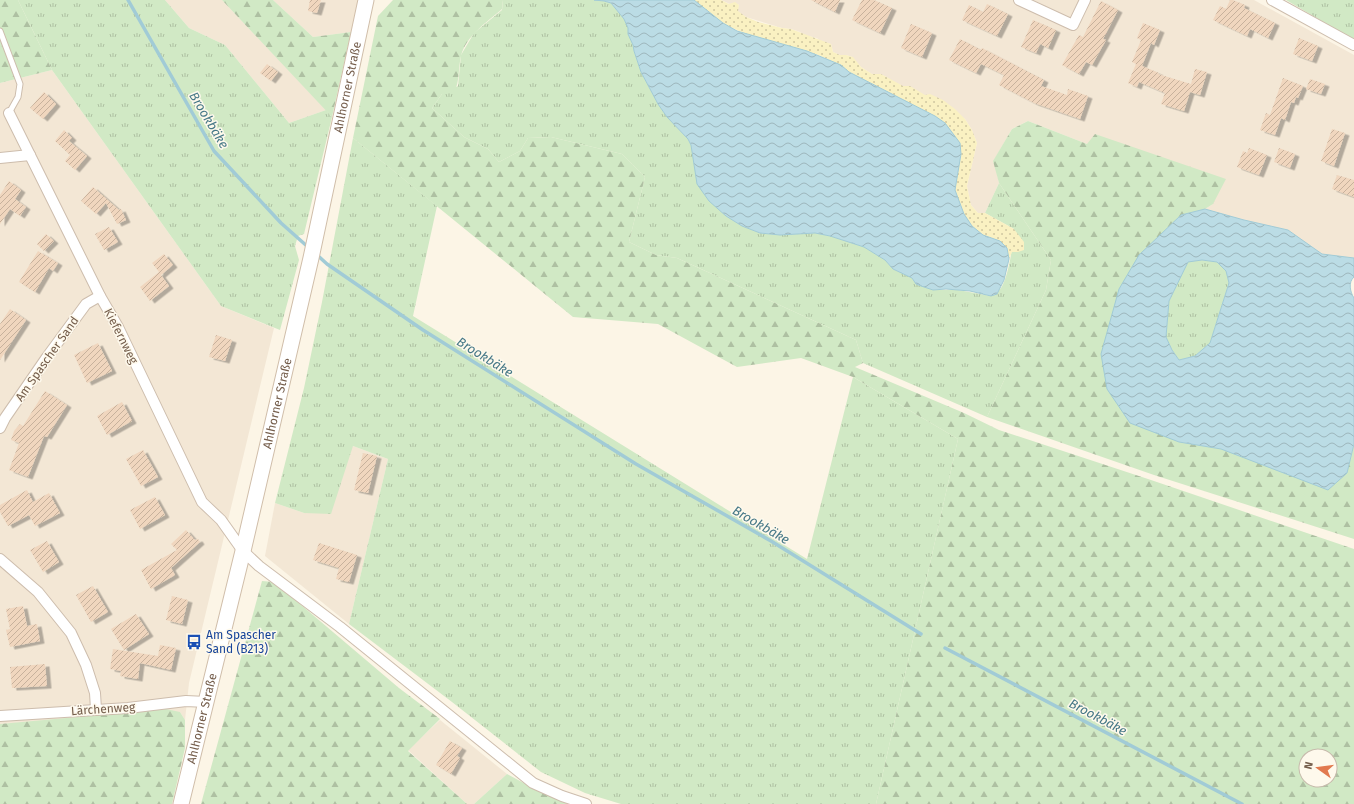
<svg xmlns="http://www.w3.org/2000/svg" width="1354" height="804" font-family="'Fira Sans',sans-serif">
<defs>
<pattern id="grass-tufts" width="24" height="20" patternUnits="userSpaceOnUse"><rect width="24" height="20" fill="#d1e9c5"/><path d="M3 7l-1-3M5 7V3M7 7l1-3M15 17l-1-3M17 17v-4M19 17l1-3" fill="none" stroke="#aec0a2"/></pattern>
<pattern id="forest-firs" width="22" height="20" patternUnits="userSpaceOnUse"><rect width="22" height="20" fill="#d1e9c5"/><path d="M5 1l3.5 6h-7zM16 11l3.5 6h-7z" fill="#aec0a2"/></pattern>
<pattern id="sand-dots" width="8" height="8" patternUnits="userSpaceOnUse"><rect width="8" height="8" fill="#faf1c2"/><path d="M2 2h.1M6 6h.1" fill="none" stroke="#cfc6a0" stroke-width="1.8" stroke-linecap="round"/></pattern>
<pattern id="water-waves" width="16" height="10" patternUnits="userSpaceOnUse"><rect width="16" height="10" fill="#bbdce5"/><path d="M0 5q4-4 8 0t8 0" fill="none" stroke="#9db6bc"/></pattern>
<pattern id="building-hatch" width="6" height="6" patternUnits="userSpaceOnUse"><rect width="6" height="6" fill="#f0d6be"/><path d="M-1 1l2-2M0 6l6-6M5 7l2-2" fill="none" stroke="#c7b19c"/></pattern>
<filter id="shadow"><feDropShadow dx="4.5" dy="2.5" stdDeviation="0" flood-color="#0004"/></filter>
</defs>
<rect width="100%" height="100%" fill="#fcf5e6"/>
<g fill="#f3e7d5">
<path d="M165,0H222L326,110L289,123L225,45L189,28Z"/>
<path d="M273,0H358L351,32L313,37Z"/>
<path d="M721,0H1254L1354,55V258L1322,254L1288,230L1244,220L1205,209L1213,204L1087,144L1028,121L1012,129L994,160L999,183L985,213H978L971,205L967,186L977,143L972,130L965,119L917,91L903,87L881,74H872L861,67L852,57L846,55H840L833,52L831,44L820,41L817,38L804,35L800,32L791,29L782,28L746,17L737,11L739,5L735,3L730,4Z"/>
<path d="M52,70L221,306L274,328L189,683L185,720L180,712L0,724V83Z"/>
<path d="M353,446L388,459L349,624L265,556L275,503L304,513Z"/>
<path d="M440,720L507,774L474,804H467L408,750Z"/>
</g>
<g fill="url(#grass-tufts)">
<path d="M18,0H165L189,28L225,45L289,123L326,110L332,117L304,234L298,236L295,246L299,260L280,330L221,306L52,70Z"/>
<path d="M503,0H594L604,1L611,3L624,19L628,28V34L633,45L634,51L641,72L658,104L667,117L688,139L691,145L698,184L710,201L726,216L742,226L760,233L780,235L815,233L830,236L864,247L885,260L893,269L912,278L916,284L933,290H958L991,296C994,294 999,291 1001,288C1009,275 1013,245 1014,229L985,213L999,183L1051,260L1046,290L987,417L863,363L856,340L677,258L656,255L629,242L645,177L622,154L551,137L528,138L520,151L499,162L488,149L464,137L432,108L442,94L458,86L461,55L474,33L502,10Z"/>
<path d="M1286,0H1354V40Z"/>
<path d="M353,138L437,206L413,316L807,559L853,377L958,439L876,804H621L585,793L541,772L452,702L349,624L388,459L353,446L331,514L304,513L275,503L304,388L322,302Z"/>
<path d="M1202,260L1217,262L1226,271L1229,283L1210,343L1195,356L1179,360L1172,350L1166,337L1169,301L1188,261Z"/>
</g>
<g fill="url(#forest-firs)" fill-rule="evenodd">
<path d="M0,0H18L52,70L0,83Z"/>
<path d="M222,0H273L313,37L351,32L332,117Z"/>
<path d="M393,0H503L502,9C487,22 466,36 461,56C458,69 460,81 454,93L442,94L432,108L464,137L488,149L499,162L520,151L528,138L551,137L622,154L645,177L629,242L656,255L677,258L856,340L863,363L855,367L964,413L999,430L1151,480L1354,549V804H876L958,439L853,377L801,358L737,367L658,324L573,317L353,138L378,16ZM1306,756H1330V780H1306Z"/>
<path d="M1028,121L1087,144L1095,134L1226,179L1213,204L1205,209L1181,215L1140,255L1179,442L1221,449L1347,473L1354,444V539L1154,475L987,417L1046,290L1051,260L999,183L993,161L1012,129Z"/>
<path d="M262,581L274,582L399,688L440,719L408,751L467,804H201Z"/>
<path d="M166,709L180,712L185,720V748L172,804H0V724Z"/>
<path d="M507,774L533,788L568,804H474Z"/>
</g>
<path fill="url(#sand-dots)" d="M694,0H721L729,4L735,2L739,5L738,11L746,17L758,22L782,28L791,29L831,44L833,52L840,55H846L853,57L861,67L872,74H881L903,86H910L925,95L930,94L943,100L955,109L965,119L972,130L977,143L967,186L971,205L978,213H985L1014,229L1024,242V250L1018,252H1012L1009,259L1007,248L1000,241L983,235L972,226L964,214L955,190L961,154L945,123L935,116L849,72C817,46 773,47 737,30C721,23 706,12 694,0Z"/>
<g fill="url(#water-waves)" stroke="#a1cbd6" fill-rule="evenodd">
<path d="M594,0H694L723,23L737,31L807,51L841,65L849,72L935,116L945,123L960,143L961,154L955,190L964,214L972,226L983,235L1000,241L1007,248L1009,259L1004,280L997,294L991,296L970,291L946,289L933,290L921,286L916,284L912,278L893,269L885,260L864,247L830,236L815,233L780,235L760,233L742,226L726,216L709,201L697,184L691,145L688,139L667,117L658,104L641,72L634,51L633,45L628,34V28L624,19L611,3L604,1Z"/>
<path d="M1205,209L1244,220L1288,230L1322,254L1354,258V277C1348,282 1350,292 1354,298V444L1347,473L1328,490L1221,449L1179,442L1130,423L1107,389L1101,354L1119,289L1139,255L1181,215ZM1202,260L1217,262L1226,271L1229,283L1210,343L1195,356L1179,360L1172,350L1166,337L1169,301L1188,262Z"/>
</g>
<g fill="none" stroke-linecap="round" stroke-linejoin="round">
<g stroke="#a1cbd6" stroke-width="3.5">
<path d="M128,0L214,151L281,223L308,247"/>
<path d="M316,254L327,264L423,330L636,464L771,541L921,634"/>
<path d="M945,648L1242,804"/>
</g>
</g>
<g fill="url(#building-hatch)" filter="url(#shadow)">
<path d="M310,0H321L317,13L308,11Z"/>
<path d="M811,0H840L835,12Z"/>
<path d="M862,0H874L892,8L880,33L852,20Z"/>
<path d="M1230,0H1233L1245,5L1244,8L1275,23L1268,38L1250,29L1247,36L1213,20L1220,6L1226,9Z"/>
<path d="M1101,1L1118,10L1103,39L1106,40L1092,65L1086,62L1079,74L1062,65L1079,35L1083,37Z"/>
<path d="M987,4L1008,14L997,36L962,20L969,5L983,12Z"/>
<path d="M1033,20L1056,30L1048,48L1040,44L1036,53L1021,47Z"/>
<path d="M1143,23L1160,30L1154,45L1151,43L1142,66L1159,73L1158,74L1191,84L1195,69L1207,72L1200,95L1190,92L1184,111L1161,104L1165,93L1139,82L1137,87L1128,83L1136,64L1132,62L1141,40L1137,38Z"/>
<path d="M911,24L932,33L922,57L901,48Z"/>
<path d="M1299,38L1318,46L1312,61L1293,54Z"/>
<path d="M960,39L981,50L982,48L1044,80L1041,86L1067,95L1068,89L1088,96L1080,119L1034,103L999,85L1004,75L981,64L976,73L949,60Z"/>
<path d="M267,64L278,72L271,81L260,73Z"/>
<path d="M1283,78L1303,86L1298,98L1296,97L1294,103L1291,102L1285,120L1281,118L1275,135L1260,130L1266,113L1270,115Z"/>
<path d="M1310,79L1325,84L1321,94L1306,89Z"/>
<path d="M44,92L56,104L43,119L30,108Z"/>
<path d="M1332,129L1345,133L1334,166L1321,161Z"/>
<path d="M64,130L72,138L69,141L87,156L75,170L65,161L70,155L55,141Z"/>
<path d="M1249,148L1267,155L1259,175L1237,167L1243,151L1247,153Z"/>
<path d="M1279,148L1295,154L1290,168L1274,162Z"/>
<path d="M1337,175L1354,180V197L1332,189Z"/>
<path d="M9,181L21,190L15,199L26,207L20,216L10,209L0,224V195Z"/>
<path d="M93,187L119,210L121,209L126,220L117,224L106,203L96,214L81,201Z"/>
<path d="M109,227L118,242L104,250L95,234Z"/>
<path d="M46,234L54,241L44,251L37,244Z"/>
<path d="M38,251L58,263L53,271L49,268L35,292L19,282Z"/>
<path d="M164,254L173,265L161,275L169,286L150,301L140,287L159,272L152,263Z"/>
<path d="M10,309L26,320L0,360V324Z"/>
<path d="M216,335L232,340L225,361L209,357Z"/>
<path d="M98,343L112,371L87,383L74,355Z"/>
<path d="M45,391L67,405L47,437L44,436L28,477L9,470L19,443L11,440L14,431L20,424L23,426Z"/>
<path d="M122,402L132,421L107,435L97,416Z"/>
<path d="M143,450L158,477L141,486L126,459Z"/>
<path d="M363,453L377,456L368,493L354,490Z"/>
<path d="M27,490L33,502L49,493L60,513L35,526L29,515L8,526L0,512V505Z"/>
<path d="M155,497L165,515L140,529L130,510Z"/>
<path d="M186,530L195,540L198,539L200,542L171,568L175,575L151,589L141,570L177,550L171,544Z"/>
<path d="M47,541L59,562L43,572L30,550Z"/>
<path d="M319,543L357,555L349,582L336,579L339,568L313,560Z"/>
<path d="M93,586L108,612L91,622L76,595Z"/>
<path d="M172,596L188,600L182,624L166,620Z"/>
<path d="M23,606L27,626L37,624L40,641L10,647L6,630L10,629L6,609Z"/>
<path d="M136,614L149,634L124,650L111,629Z"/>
<path d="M160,645L176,648L171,670L140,663L138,679L120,676L121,671L110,669L113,649L158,656Z"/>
<path d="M45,664L47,686L12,688L10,667Z"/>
<path d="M450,741L462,748L457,756L460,758L451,774L436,765Z"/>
</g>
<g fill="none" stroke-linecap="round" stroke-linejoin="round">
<defs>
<path id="lane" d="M0,31L20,84L18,97L9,113"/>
<g id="street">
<path d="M1019,0L1073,25L1085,0"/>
<path d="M1272,0L1354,45"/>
<path d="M9,113L100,296L118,327L202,502L221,520L243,551L259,566L340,627L533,783L562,796L586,804"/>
<path d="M0,158L30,155"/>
<path d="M0,428L5,418L47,357L86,304L100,296"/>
<path d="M0,559L38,592L71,633L86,665L95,693L96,709"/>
<path d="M0,716L128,708L186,701L206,702"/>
</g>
<g id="secondary">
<path id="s1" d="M181,804L243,551L311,258L366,0"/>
</g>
</defs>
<use href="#lane" stroke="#cdbdad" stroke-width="7"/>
<use href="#street" stroke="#cdbdad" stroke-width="12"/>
<use href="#secondary" stroke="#d0beaa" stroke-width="17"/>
<use href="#lane" stroke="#fff" stroke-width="5"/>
<use href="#street" stroke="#fff" stroke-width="10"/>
<use href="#secondary" stroke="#fff" stroke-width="15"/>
</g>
<defs>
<symbol id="bus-bare" viewBox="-9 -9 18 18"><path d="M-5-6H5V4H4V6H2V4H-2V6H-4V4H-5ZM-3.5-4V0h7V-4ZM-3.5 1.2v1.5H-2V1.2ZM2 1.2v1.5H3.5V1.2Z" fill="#1a4fb4" stroke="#fef9ec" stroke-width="2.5" paint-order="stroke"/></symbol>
</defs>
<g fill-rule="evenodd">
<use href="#bus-bare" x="183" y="631" width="22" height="22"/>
</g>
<g text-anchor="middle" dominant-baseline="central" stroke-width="3" stroke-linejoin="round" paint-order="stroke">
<g font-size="12" fill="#745d4b" stroke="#fef9ec">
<text stroke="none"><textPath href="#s1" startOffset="736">Ahlhorner Straße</textPath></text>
<text transform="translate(121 336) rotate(63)">Kiefernweg</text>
<text transform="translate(47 359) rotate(-55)">Am Spascher Sand</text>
<text stroke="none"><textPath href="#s1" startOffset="412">Ahlhorner Straße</textPath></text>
<text transform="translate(103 709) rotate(-4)">Lärchenweg</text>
<text stroke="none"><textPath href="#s1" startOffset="88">Ahlhorner Straße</textPath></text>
</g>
<g font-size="12" fill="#164399" stroke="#fef9ec" text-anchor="start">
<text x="206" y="635">Am Spascher<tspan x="206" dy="14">Sand (B213)</tspan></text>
</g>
<g font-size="13" font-style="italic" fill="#467887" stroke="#fef9ec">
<text transform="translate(209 120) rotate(59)">Brookbäke</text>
<text transform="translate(485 357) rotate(32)">Brookbäke</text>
<text transform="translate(761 525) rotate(30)">Brookbäke</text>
<text transform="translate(1098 717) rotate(28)">Brookbäke</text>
</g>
</g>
<g transform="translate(1318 768) rotate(284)"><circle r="19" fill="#fef9ec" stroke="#c7bbac"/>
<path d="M0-3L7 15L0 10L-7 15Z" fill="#e27a4f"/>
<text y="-6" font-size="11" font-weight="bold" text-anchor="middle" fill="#745d4b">N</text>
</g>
</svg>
